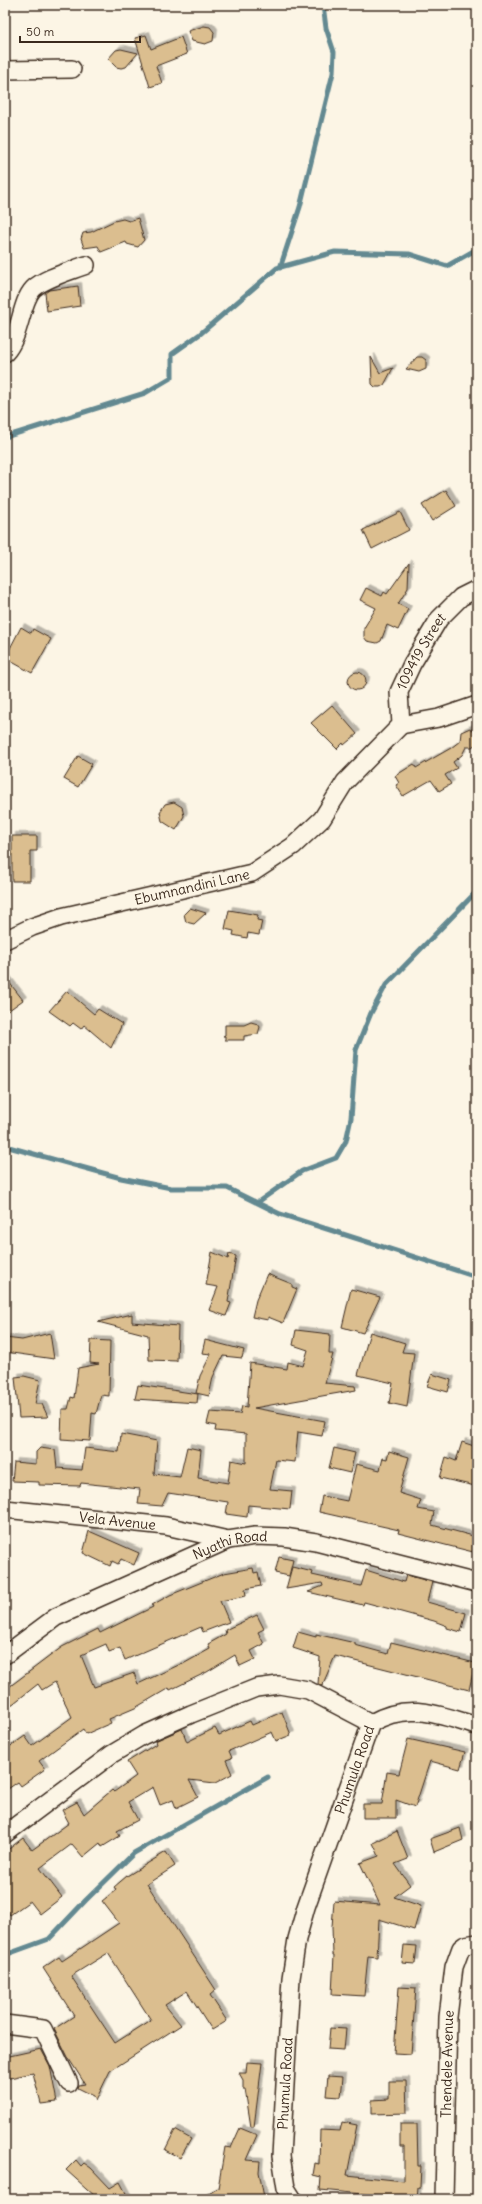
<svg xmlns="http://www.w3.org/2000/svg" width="482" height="2204" font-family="Delius,sans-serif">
<defs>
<filter id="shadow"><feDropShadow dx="3.5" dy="-3.5" stdDeviation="0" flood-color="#0004"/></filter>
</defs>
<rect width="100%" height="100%" fill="#fcf5e5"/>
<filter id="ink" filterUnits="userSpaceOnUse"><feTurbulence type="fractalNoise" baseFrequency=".025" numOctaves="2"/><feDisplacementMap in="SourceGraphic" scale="8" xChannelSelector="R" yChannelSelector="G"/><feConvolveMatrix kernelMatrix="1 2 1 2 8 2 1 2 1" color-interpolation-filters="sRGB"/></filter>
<g filter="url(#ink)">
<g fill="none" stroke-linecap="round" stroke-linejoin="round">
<g stroke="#638991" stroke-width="5">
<path d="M280,268L300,207L333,73L334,52L326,28L323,5"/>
<path d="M5,437L145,393L172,377V354L200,334L277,268L335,252L409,254L447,266L477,249"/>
<path d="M5,1146L121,1178L171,1188H227L280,1214L477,1277"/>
<path d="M258,1202L302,1171L336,1158L346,1141L351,1118L356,1050L371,1013L386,985L477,891"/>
<path d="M5,1955L49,1939L86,1900L134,1853L268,1777"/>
</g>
</g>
<g fill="#dbbe8f" stroke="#3b2a1e" fill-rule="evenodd" filter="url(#shadow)">
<path d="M204,26L210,27L214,32L213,41L205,44L192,41L188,31Z"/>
<path d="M146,35L151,49L181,37L187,54L156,66L162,83L150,87L135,38Z"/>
<path d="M121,49L138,53L126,67L121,68L116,67L108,59L116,50Z"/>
<path d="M138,218L144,240L138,247L127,244L126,242L101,252L98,246L84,248L81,239L83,233L91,232L114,221L123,219L129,221Z"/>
<path d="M78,286L80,306L47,311L45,293L49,290Z"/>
<path d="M371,357L380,373L393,368L384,385L380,387H375L372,384Z"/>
<path d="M417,357H422L426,360V369L419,372L406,369Z"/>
<path d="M446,490L456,506L432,521L422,505Z"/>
<path d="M400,512L409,530L372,549L363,530Z"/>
<path d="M409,563L408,588L398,604L408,609L398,630L387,625L381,641L377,643L367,641L364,637V628L376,608L360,600L366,588L382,596L384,592L387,594Z"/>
<path d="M21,627L31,633L33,629L51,639L32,673L5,658Z"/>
<circle cx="357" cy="681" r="9"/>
<path d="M332,705L357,734L344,745L343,743L337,749L311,723Z"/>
<path d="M470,728L477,733V743L472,747H466L462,755L453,762L457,768L445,775L451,784L439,791L431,780L403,796L396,785L399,783L395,776L414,764L416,768L451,748L460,741L461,732Z"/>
<path d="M78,756L92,764L78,787L64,779Z"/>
<path d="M174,802L182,807L184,816L176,830L162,821L160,812L165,804Z"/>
<path d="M12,836H37V851H30V881H12Z"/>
<path d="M190,908L206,913L194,924L186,922L184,914Z"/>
<path d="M229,910L258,915L257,920L262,921L259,935L248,933L247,938L233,935L234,931L225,929Z"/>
<path d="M5,977L23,1000L5,1013Z"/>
<path d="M67,991L94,1014L98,1009L122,1024L111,1048L84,1025L81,1029L73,1023L70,1026L49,1011Z"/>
<path d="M251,1022L258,1024L260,1027L258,1034L244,1036V1040H225V1036H223L225,1035V1025H244Z"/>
<path d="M212,1252L228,1259L229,1254L236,1256L228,1302L231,1303L226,1316L209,1310L218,1287L206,1285Z"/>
<path d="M267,1274L292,1284V1287L297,1289L283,1323L268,1317V1320L252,1317L256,1300Z"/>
<path d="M351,1289L380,1297L363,1333L342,1327Z"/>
<path d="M132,1314V1322L178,1326L177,1361L149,1360L148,1335L98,1322Z"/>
<path d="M296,1330L330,1334L329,1354H333L325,1383L355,1386L356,1390L254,1408L325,1421L322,1436L298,1432L295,1462L276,1460L270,1489L292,1491L290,1509L248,1505L247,1517L226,1514L228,1502L168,1493L162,1506L138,1504L140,1489L81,1483L80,1486L39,1485V1482L12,1481L14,1462L36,1464V1452L40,1448L55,1450L57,1468L82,1470L85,1448L119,1452L121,1434L157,1441L154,1474L180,1477L187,1447L201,1450L198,1478L228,1483L231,1460L246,1463V1434L215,1431L216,1426L207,1424L210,1412L240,1414L242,1406L247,1407L250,1363L287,1369L288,1362L303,1366L308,1350L293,1345Z"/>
<path d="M370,1332L405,1343L402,1352L414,1353L407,1407L389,1403L393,1383L358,1375Z"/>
<path d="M50,1333L54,1359L5,1352V1338L22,1340Z"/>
<path d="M91,1340L110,1341L109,1396L101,1395L96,1414L92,1413L90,1441L61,1439L62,1409H68L71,1397L74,1398L78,1368L99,1364L90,1363Z"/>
<path d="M205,1340L244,1350L242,1358L223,1356L213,1377L209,1396L196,1393L200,1376L211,1354L202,1353Z"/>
<path d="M432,1374L451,1380L448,1392L427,1386Z"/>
<path d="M24,1376L40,1380L35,1404H42L48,1417L19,1418L15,1377Z"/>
<path d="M138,1385L198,1394L197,1403L135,1399Z"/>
<path d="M462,1442L477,1447V1476L475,1486L440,1478L446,1457L456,1461Z"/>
<path d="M334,1448L355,1453L350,1473L329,1468Z"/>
<path d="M389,1451L409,1457L399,1493L421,1500L418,1509L434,1512L432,1525L477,1537V1553L398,1533L399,1530L319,1512L322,1496L347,1501L356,1464L380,1470L383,1458L387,1459Z"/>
<path d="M89,1531L139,1553L134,1565L121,1559L118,1564L112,1561L110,1566L83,1553Z"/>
<path d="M279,1557L293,1560L289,1576L275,1573Z"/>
<path d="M292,1567L313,1572L312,1575L361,1586L366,1570L404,1582L406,1575L432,1582L427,1602L466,1613L461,1632L447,1628V1626L434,1621L394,1610L364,1602L363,1605L308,1592L323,1586L322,1583L286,1589Z"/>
<path d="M253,1568L254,1573L258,1572L261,1586L245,1589L246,1596L220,1601L229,1622L203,1632L201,1627L125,1660L120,1648L109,1652L106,1644L81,1655L94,1687L134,1673L138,1684L183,1663V1664L210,1649L208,1644L226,1634L225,1630L257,1615L264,1629L258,1632L264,1644L251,1651L255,1659L240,1666L235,1655L207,1672L170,1690L169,1688L135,1708L109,1719L111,1723L86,1734L83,1729L39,1761L45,1769L21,1786L18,1782L5,1791V1750L25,1736L32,1746L72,1717L55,1682L42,1690L38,1684L5,1710V1690L62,1647L98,1629L100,1633L153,1607L152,1605L170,1595L224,1573Z"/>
<path d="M298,1632L316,1637V1634L355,1643V1645L388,1654L391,1642L475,1663L469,1690L335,1656L322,1686L318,1684L320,1657L293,1648Z"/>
<path d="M282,1712L291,1735L276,1741L272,1732L229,1751L232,1758L226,1760L232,1774L215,1783L189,1780L198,1797L176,1808L173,1800L160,1805L153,1787L128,1802L138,1820L117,1831L120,1836L102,1847L100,1843L83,1857L72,1844L40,1868L62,1897L40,1914L30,1901L10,1915L5,1907V1852L23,1838L32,1850L69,1823L62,1810L77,1802L84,1814L112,1790L114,1792L136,1776L127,1762L156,1744L155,1741L182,1729L187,1742L215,1728L219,1735L250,1721L252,1725Z"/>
<path d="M408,1739L465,1752L460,1769L430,1761L415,1807L396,1800V1818H363V1804H382L387,1772L399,1774Z"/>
<path d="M460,1828L463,1840L434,1852L430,1839Z"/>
<path d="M397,1831L408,1859L395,1864L410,1885L394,1897L421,1906L414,1930L379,1919L377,1957L368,1956L364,1996L332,1994L334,1955H333L332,1927L334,1901L380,1905L360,1863L379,1856L373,1843Z"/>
<path d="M166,1852L175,1866L147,1884L216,1990L210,1995L227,2021L212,2030L187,1991L165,2005L181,2025L110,2071L96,2100L94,2096L78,2088L79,2085L85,2084L69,2059L54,2029L74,2016L43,1968L59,1957L62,1961L119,1923L102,1901L116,1890L114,1887L127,1876ZM108,1953L151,2020L115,2043L71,1976Z"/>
<path d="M404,1945L417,1946L415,1964L402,1963Z"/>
<path d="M399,1987L416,1988L411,2054L394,2053Z"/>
<path d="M330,2028L346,2029L344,2050L328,2049Z"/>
<path d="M41,2049L50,2066L57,2102L41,2104L33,2073L5,2079V2057Z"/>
<path d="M247,2062L262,2063L254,2127H251L245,2089H243V2080L239,2073H246Z"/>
<path d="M328,2076L343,2077L341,2097L326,2096Z"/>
<path d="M389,2081H406L407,2113L372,2114V2100L389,2099Z"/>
<path d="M342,2122L357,2125L347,2175L404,2181V2146H400V2124H417L418,2166H421L420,2187H418L417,2199L320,2190L321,2177L313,2175L315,2163L319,2164L320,2130L340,2131Z"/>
<path d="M240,2128L257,2135L246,2160L260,2161L259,2172L264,2197L256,2199H201L218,2188L225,2147L231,2148Z"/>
<path d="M175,2130L191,2139L180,2158L165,2150Z"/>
<path d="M76,2160L81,2166L84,2163L91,2168L110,2188L120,2182L129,2199H92L96,2197L66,2170Z"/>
</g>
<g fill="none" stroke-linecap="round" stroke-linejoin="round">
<defs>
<g id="minor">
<path d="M5,70L72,69"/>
<path d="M5,353C21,336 20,303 33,289C44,278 71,271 86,265"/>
<path d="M401,725L439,718L477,705"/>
<path id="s1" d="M5,940L32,927L61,917L252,873L293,846L322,819L345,782L401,725L399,692L412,664L439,619L461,597L477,589"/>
<path id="s2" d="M5,1509L166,1526L228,1540"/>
<path id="s3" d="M5,1655L56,1617L228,1540L255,1536L284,1537L316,1542L477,1583"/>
<path d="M371,1723C409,1701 439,1715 477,1726"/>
<path d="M5,1834L112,1754L144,1735L191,1714L256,1688L279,1685L308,1690L371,1723"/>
<path d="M5,2024L43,2029L69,2083"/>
<path id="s4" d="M293,2199L286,2188L281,2156L291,1978L297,1939L306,1907L371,1723"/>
<path id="s5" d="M444,2199L448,2017L454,1967L461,1948L465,1945L477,1943"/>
</g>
</defs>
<use href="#minor" stroke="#3b2a1e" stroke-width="20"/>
<use href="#minor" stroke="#fcf5e5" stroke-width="17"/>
</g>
</g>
<g text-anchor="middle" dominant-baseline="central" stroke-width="3.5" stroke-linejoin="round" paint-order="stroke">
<g font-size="14" fill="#3b2a1e" stroke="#fcf5e5">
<text stroke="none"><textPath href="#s1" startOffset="548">109419 Street</textPath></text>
<text stroke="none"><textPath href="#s1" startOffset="195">Ebumnandini Lane</textPath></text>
<text stroke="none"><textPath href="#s2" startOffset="113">Vela Avenue</textPath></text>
<text stroke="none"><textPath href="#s3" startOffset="253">Nyathi Road</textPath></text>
<text stroke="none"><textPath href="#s4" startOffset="442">Phumula Road</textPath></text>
<text stroke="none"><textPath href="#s5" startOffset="135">Thendele Avenue</textPath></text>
<text stroke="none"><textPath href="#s4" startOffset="118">Phumula Road</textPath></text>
</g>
</g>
<rect width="482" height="2204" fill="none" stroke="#fcf5e5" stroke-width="20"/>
<rect x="10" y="10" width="462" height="2184" fill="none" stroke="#3b2a1e" stroke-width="1.5" filter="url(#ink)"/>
<path d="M20 36v6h120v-6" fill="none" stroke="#3b2a1e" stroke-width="2"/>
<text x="26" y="36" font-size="12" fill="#3b2a1e" stroke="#fcf5e5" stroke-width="3" paint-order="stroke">50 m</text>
</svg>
